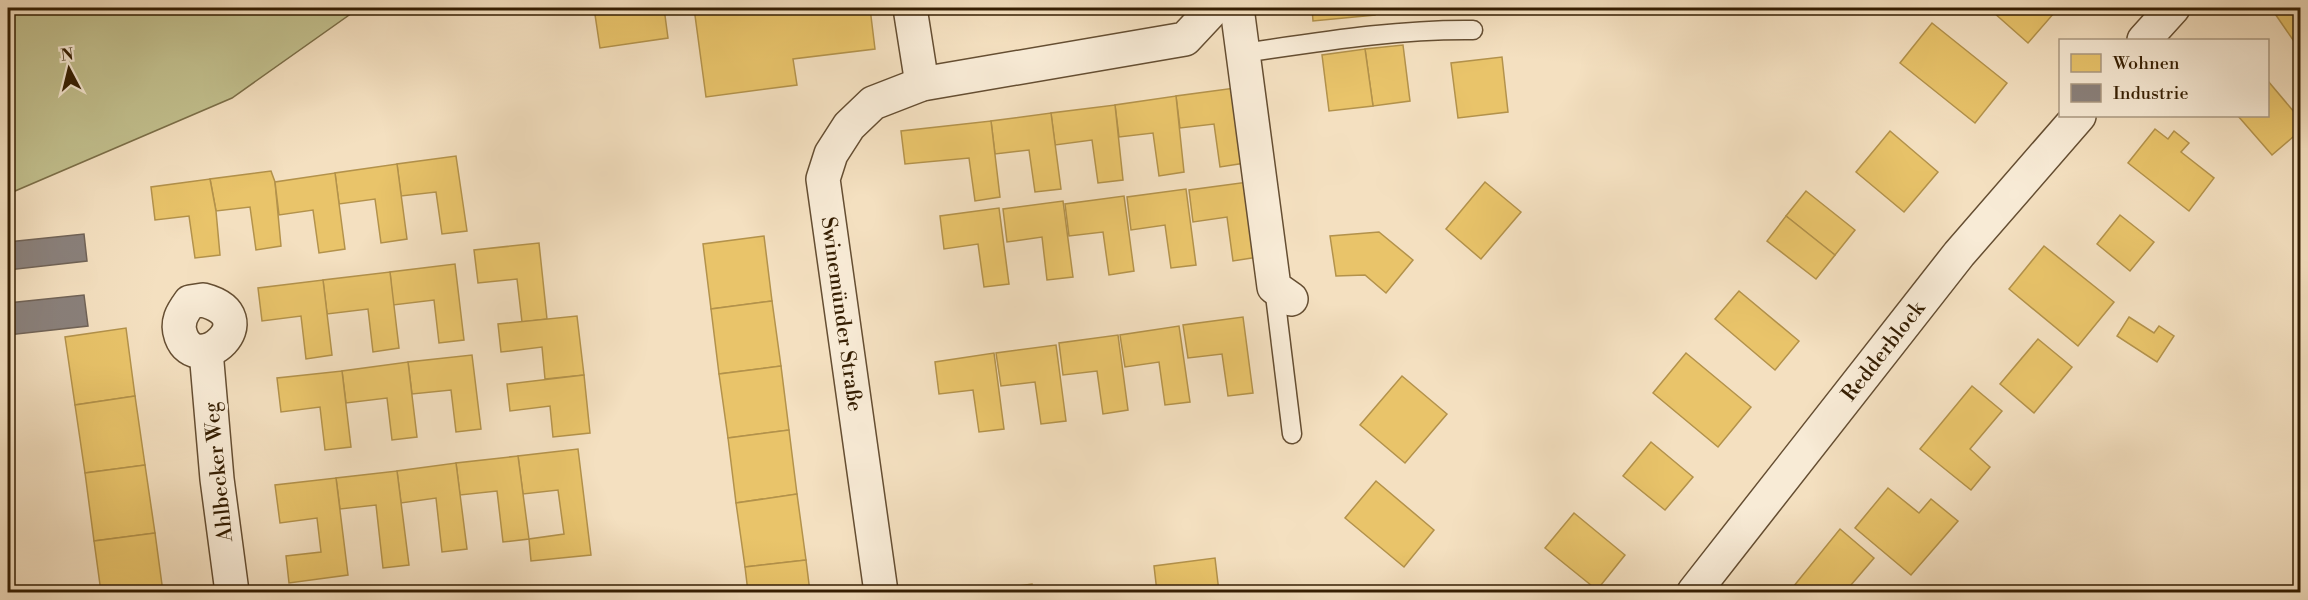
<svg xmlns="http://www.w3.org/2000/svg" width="2308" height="600" font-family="'Libre Bodoni',serif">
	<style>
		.green { fill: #c2c08e; stroke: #7c6f48; stroke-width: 1.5 }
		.homes { fill: #e9c46a; stroke: #b3924b; stroke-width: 1.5 }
		.industry { fill: #8a817c; stroke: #706357; stroke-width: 1.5 }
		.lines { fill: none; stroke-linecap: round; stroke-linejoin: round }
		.lane-casing { stroke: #654e32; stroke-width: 21 }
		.street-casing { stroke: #654e32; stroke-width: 36 }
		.lane { stroke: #f8ebd6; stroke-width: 18 }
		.street { stroke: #f8ebd6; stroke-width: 33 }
		.labels { text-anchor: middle; stroke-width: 6; stroke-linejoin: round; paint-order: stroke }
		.street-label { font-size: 21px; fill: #351e02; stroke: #f8ebd6 }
	</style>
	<rect width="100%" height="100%" fill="#f4e0c0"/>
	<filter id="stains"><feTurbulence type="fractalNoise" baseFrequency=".00333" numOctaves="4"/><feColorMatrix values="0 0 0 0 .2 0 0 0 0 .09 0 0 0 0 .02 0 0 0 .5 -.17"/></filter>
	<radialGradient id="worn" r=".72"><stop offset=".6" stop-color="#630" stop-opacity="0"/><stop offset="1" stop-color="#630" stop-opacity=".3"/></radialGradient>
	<path class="green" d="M8 8H359L232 98 8 194Z"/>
	<g class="homes">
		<path d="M594 8H664L668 38 600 48Z"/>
		<path d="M694 8H870L875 49 793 59 797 85 706 97Z"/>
		<path d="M1312 8H1375V15L1313 21Z"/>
		<path d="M1997 8H2049L2055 12 2028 43 1993 12Z"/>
		<path d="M2271 8H2300V50Z"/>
		<path d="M1932 23 2007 83 1975 123 1900 63Z"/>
		<path d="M1403 45 1410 101 1373 106 1365 49Z"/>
		<path d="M1365 49 1373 106 1329 111 1322 55Z"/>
		<path d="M1502 57 1508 112 1458 118 1451 63Z"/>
		<path d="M2268 81 2300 119V131L2272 155 2238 116H2268Z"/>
		<path d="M1235 88 1245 163 1220 167 1214 124 1180 128 1176 96Z"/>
		<path d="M1176 96 1184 172 1159 176 1153 133 1119 137 1115 105Z"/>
		<path d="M1115 105 1123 180 1098 183 1092 140 1055 145 1051 113Z"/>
		<path d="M1051 113 1061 189 1035 192 1029 150 995 154 991 121Z"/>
		<path d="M991 121 1000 197 975 201 969 158 905 164 901 131Z"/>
		<path d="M2155 129 2168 139 2174 131 2189 143 2181 152 2214 178 2189 211 2128 163Z"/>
		<path d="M1890 131 1938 172 1904 212 1856 172Z"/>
		<path d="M456 156 467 231 442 234 436 192 401 196 397 164Z"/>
		<path d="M397 164 407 239 381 243 375 199 339 204 335 173Z"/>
		<path d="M271 171 275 182 281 246 256 250 250 207 216 211 210 179Z"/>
		<path d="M335 173 345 249 319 253 313 210 279 215 275 182Z"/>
		<path d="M210 179 216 211 220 255 195 258 189 216 155 220 151 187Z"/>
		<path d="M1248 182 1258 257 1233 261 1227 217 1193 222 1189 190Z"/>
		<path d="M1485 182 1521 212 1481 259 1446 229Z"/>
		<path d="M1186 189 1196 265 1171 268 1165 225 1131 230 1127 197Z"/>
		<path d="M1806 191 1855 230 1835 255 1786 216Z"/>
		<path d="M1124 196 1134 271 1109 275 1103 232 1069 236 1065 204Z"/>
		<path d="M1063 201 1073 277 1047 280 1042 237 1007 242 1003 209Z"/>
		<path d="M999 208 1009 284 984 287 978 244 944 249 940 216Z"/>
		<path d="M2120 215 2154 242 2130 271 2097 244Z"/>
		<path d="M1786 216 1835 255 1816 279 1767 241Z"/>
		<path d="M1379 232 1413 260 1386 293 1365 275 1336 276 1330 236Z"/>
		<path d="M764 236 772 301 711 309 703 244Z"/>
		<path d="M539 243 547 319 522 322 517 279 478 283 474 250Z"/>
		<path d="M2044 246 2114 302 2078 346 2009 289Z"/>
		<path d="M455 264 464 340 439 343 434 300 393 305 390 272Z"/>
		<path d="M390 272 399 348 373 352 368 309 327 314 323 280Z"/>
		<path d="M323 280 332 355 306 359 301 316 262 321 258 288Z"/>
		<path d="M1739 291 1799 341 1775 370 1715 319Z"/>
		<path d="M772 301 781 366 719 374 711 309Z"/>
		<path d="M577 316 584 375 545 379 542 347 501 352 498 324Z"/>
		<path d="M1243 317 1253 393 1228 396 1222 354 1188 358 1183 325Z"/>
		<path d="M2129 317 2154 333 2159 326 2174 336 2157 362 2117 336Z"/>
		<path d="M1179 326 1190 402 1165 405 1159 362 1125 367 1120 335Z"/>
		<path d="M126 328 135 396 75 405 65 337Z"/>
		<path d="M1118 335 1128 410 1103 414 1097 371 1063 375 1059 343Z"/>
		<path d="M2038 339 2072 367 2034 413 2000 384Z"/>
		<path d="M1056 345 1066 421 1041 424 1035 382 1001 386 996 353Z"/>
		<path d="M994 353 1004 429 979 432 973 390 939 394 935 362Z"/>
		<path d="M1686 353 1751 407 1718 447 1653 393Z"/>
		<path d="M472 355 481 429 456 432 451 390 412 394 408 362Z"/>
		<path d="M408 362 417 437 392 440 387 398 346 403 342 371Z"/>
		<path d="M781 366 789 430 728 438 719 374Z"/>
		<path d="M342 371 351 447 325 450 320 407 281 412 277 378Z"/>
		<path d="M584 375 590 433 553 437 550 406 510 411 507 384Z"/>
		<path d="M1402 376 1447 414 1405 463 1360 425Z"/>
		<path d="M1972 386 2002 411 1970 449 1990 467 1971 490 1920 449Z"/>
		<path d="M135 396 145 465 85 473 75 405Z"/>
		<path d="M789 430 797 494 736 503 728 438Z"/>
		<path d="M1651 442 1693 477 1665 510 1623 476Z"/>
		<path d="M578 449 591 555 531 561 529 539 564 534 558 490 523 494 518 456Z"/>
		<path d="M518 456 529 539 503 542 497 491 460 495 456 463Z"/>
		<path d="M456 463 467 549 442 552 436 498 401 503 397 471Z"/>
		<path d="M145 465 155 533 94 541 85 473Z"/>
		<path d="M397 471 409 565 383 568 376 505 340 509 336 478Z"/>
		<path d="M336 478 348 575 289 583 286 556 321 552 317 518 280 523 275 485Z"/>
		<path d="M1376 481 1434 530 1404 567 1345 518Z"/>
		<path d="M1888 488 1919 513 1931 499 1958 521 1911 575 1855 528Z"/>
		<path d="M797 494 806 560 745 567 736 503Z"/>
		<path d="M1574 513 1625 555 1597 590 1545 548Z"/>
		<path d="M1840 529 1874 558 1845 592H1789Z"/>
		<path d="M155 533 163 592H101L94 541Z"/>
		<path d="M1215 558 1219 592H1157L1154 566Z"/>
		<path d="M806 560 810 592H748L745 567Z"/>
		<path d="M1032 584 1033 592H973Z"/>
	</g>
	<g class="industry">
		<path d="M84 234 87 261 8 270V242Z"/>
		<path d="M84 295 88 326 8 335V303Z"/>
	</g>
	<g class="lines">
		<g class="lane-casing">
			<g id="lane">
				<path d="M1243 53C1319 42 1396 29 1473 30"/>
				<path d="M1274 287 1292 434"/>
			</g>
		</g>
		<g class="street-casing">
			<g id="street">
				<path d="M910 8 922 84"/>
				<path d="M1237 8 1274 287 1291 299"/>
				<path d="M2144 40 2173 8"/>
				<path d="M203 300C268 317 197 380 181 336 176 322 182 313 190 302Z"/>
				<path d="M206 351 217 479 232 592"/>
				<path d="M881 592 823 179 831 154 849 126 873 103 922 84 1185 39 1214 8"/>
				<path d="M1694 592 1959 254 2079 116"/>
			</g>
		</g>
		<use href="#lane" class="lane"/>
		<use href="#street" class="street"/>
	</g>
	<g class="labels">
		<g class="street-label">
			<text transform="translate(842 314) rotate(82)" y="7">Swinemünder Straße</text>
			<text transform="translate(1883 351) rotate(-52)" y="7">Redderblock</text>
			<text transform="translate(218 472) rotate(-96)" y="7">Ahlbecker Weg</text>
		</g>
	</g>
	<rect width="2308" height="600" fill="none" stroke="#f4e0c0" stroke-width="30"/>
	<rect x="9" y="9" width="2290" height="582" fill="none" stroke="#351e02" stroke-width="3"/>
	<rect x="15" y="15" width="2278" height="570" fill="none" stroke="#351e02" stroke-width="1.5"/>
	<rect x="2059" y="39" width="210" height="78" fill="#f8ebd6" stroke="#aa9981" stroke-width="1.5"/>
	<rect x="2071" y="54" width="30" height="18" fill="#e9c46a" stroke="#aa9981" stroke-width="1.5"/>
	<text x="2113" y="69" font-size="18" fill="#351e02">Wohnen</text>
	<rect x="2071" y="84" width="30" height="18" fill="#8a817c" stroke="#aa9981" stroke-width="1.5"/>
	<text x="2113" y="99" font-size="18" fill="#351e02">Industrie</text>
	<g transform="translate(69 69) rotate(353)" stroke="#f8ebd6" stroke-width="4.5" paint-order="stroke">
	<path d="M0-4.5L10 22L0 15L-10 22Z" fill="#351e02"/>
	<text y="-9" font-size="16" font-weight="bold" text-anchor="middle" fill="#351e02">N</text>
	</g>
	<rect width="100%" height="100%" filter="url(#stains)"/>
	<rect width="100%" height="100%" fill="url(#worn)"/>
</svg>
